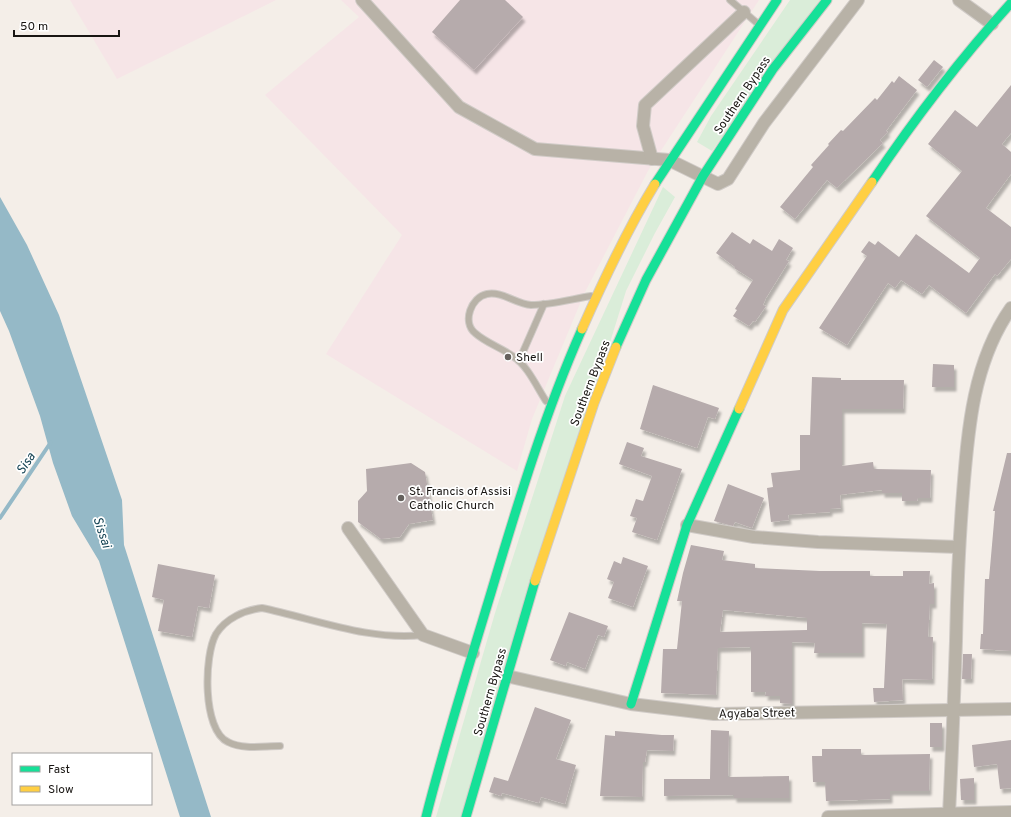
<svg xmlns="http://www.w3.org/2000/svg" width="1011" height="817" font-family="Overpass,sans-serif">
	<style>
		.industrial { fill: #f6e5e7 }
		.green { fill: #daedd9 }
		.water { fill: #95b9c7 }
		.lines { fill: none; stroke-linecap: round; stroke-linejoin: round }
		.stream { stroke: #95b9c7; stroke-width: 4 }
		.building { fill: #b6abac; fill-rule: evenodd; filter: url(#shadow) }
		.lane-casing { stroke: #d0cbc7; stroke-width: 8 }
		.street-casing { stroke: #d0cbc7; stroke-width: 14 }
		.fast-casing { stroke: #d0cbc7; stroke-width: 11 }
		.slow-casing { stroke: #d0cbc7; stroke-width: 11 }
		.lane { stroke: #b8b2a7; stroke-width: 6 }
		.street { stroke: #b8b2a7; stroke-width: 12 }
		.fast { stroke: #16e098; stroke-width: 9 }
		.slow { stroke: #ffcf43; stroke-width: 9 }
		.poi-dot { fill: #65615d; stroke: #fff; stroke-width: 1.5 }
		.labels { text-anchor: middle; stroke-width: 3.5; stroke-linejoin: round; paint-order: stroke }
		.street-label { font-size: 12px; fill: #181512; stroke: #fff }
		.poi-label { font-size: 12px; fill: #181512; stroke: #fff; text-anchor: start }
		.water-label { font-size: 13px; font-style: italic; fill: #134253; stroke: #fff }
	</style>
	<defs>
		<filter id="shadow"><feDropShadow dx="2.5" dy="4.5" stdDeviation="1" flood-color="#0004"/></filter>
	</defs>
	<rect width="100%" height="100%" fill="#f4eee8"/>
	<g class="industrial">
		<path d="M70 0H276L117 79Z"/>
		<path d="M341 0H759L649 169 584 294 532 419 517 471 326 354 402 235 265 95 359 17Z"/>
	</g>
	<g class="green">
		<path d="M790 0H820L712 151 697 142 711 116Z"/>
		<path d="M663 187 675 197 655 233 626 291 462 817H436L495 613 565 396Z"/>
	</g>
	<path class="water" d="M0 197 27 245 59 315 122 500 124 545 211 817H180L99 561 72 516 53 463 40 416 9 331 0 311Z"/>
	<g class="lines">
		<path class="stream" d="M0 518 51 442"/>
	</g>
	<g class="building">
		<path d="M460 0H505L523 17 474 70 432 32Z"/>
		<path d="M934 60 943 67 927 87 918 80Z"/>
		<path d="M899 76 917 90 886 131 888 132 880 140 883 143 837 188 827 180 795 219 780 207 813 167 811 165 829 145 828 144 841 130 843 131 875 98 877 100 892 81 894 83Z"/>
		<path d="M1011 85V133L1002 144 1011 152V174L986 208 1011 227V259L997 276 995 274 966 313 929 285 922 294 901 280 895 288 888 283 847 345 819 328 867 256 861 252 869 241 875 245 878 241 899 257 916 234 969 273 980 258 926 216 962 171 928 144 955 110 977 127Z"/>
		<path d="M732 232 750 244 753 239 772 251 779 239 793 248 786 260 789 261 766 298 763 305 766 306 755 322 753 321 749 326 733 316 737 310 735 309 753 280 734 268 735 267 716 253Z"/>
		<path d="M933 364 954 365V387H932Z"/>
		<path d="M812 377 841 378V380H904L903 409H842V466L873 462 874 469 931 470 930 498H918L917 501H902V493H882V490L847 494 840 495 841 508 830 509V512L788 515 789 520 771 522 767 488 773 487 771 473 800 470V435H810Z"/>
		<path d="M653 385 719 408 715 419 708 417 697 448 640 429Z"/>
		<path d="M627 442 644 448 641 456 682 469 657 540 632 532 637 518 630 516 636 499 643 501 652 476 619 464Z"/>
		<path d="M1007 453H1011V651L980 649 981 634H983L985 579H989L995 511H993Z"/>
		<path d="M411 463 425 472 433 520 409 524 400 537 381 539 358 522V501L367 491 366 469Z"/>
		<path d="M728 484 764 498 752 528 735 522 733 526 714 521Z"/>
		<path d="M691 545 724 551 722 560 755 564V568L820 571H870V576H903V571H930L929 584 934 583V604H930L928 637H933L932 680 902 679 903 700 874 702 873 688H884L887 624 862 623V653H814L815 643 792 642V704L780 703V696H765L766 692H751V647L718 648 716 695 661 693 663 649H677L682 601H677L683 573ZM723 610 807 618V630L720 632Z"/>
		<path d="M623 557 648 566 633 607 608 598 614 582 607 579 614 561 621 564Z"/>
		<path d="M158 564 215 575 209 608 198 606 192 637 158 631 164 600 152 597Z"/>
		<path d="M569 612 608 626 604 637 598 635 585 669 567 662 566 666 550 660Z"/>
		<path d="M963 654H972L971 679H962Z"/>
		<path d="M535 707 571 720 556 759 576 765 565 804 541 797 539 803 502 793 501 796 489 792 494 777 508 781Z"/>
		<rect x="930" y="723" width="12" height="24"/>
		<path d="M711 730 729 731 728 777 789 776V798H734V795L664 796V779H710Z"/>
		<path d="M615 731 662 735H674L673 751 647 750 645 762H643L642 797 600 796 605 735 615 736Z"/>
		<path d="M1011 740V788L1000 789 997 764 974 767 972 745Z"/>
		<path d="M822 749H861V755L930 754 929 791H890V799L826 801 825 782H813L812 756H822Z"/>
		<path d="M974 778V800H961L960 779Z"/>
	</g>
	<g class="lines">
		<g class="lane-casing">
			<g id="lane">
				<path d="M730 0 757 23"/>
				<path d="M519 361 544 304"/>
				<path d="M546 401C538 389 527 365 514 357 502 348 486 343 475 333 462 322 471 297 487 294 502 291 516 304 531 305 551 305 572 299 591 296"/>
				<path d="M280 746C263 746 244 750 228 742 202 730 204 655 216 634 226 618 245 610 262 608 315 619 369 641 423 635"/>
			</g>
		</g>
		<g class="street-casing">
			<g id="street">
				<path d="M362 0 459 107 535 149 669 160 718 184 728 179 764 123 858 0"/>
				<path d="M959 0 992 24"/>
				<path d="M652 159 643 126 645 105 744 12"/>
				<path d="M687 525 754 537 818 542 958 547"/>
				<path d="M348 528 423 635 473 653"/>
				<path d="M507 676 631 704 714 714 1011 709"/>
				<path d="M949 814C952 756 954 699 956 641 957 592 959 542 963 493 968 429 973 362 1011 308"/>
				<path d="M828 817 1011 812"/>
			</g>
		</g>
		<g class="fast-casing">
			<g id="fast">
				<path d="M872 182C913 121 962 57 1011 3"/>
				<path d="M655 184 777 0"/>
				<path d="M616 347 646 280 703 176 773 69 827 0"/>
				<path d="M631 704 687 525 739 409"/>
				<path d="M426 817C445 742 468 669 490 596 517 506 544 415 582 329"/>
				<path d="M466 817 535 581"/>
			</g>
		</g>
		<g class="slow-casing">
			<g id="slow">
				<path d="M582 329C604 279 627 230 655 184"/>
				<path d="M739 409 783 310 872 182"/>
				<path d="M535 581 594 403 616 347"/>
			</g>
		</g>
		<use href="#lane" class="lane"/>
		<use href="#street" class="street"/>
		<use href="#fast" class="fast"/>
		<use href="#slow" class="slow"/>
	</g>
	<g class="poi-dot">
		<circle cx="508" cy="357" r="4"/>
		<circle cx="401" cy="498" r="4"/>
	</g>
	<g class="labels">
		<g class="street-label">
			<text transform="translate(742 95) rotate(-56)" y="4">Southern Bypass</text>
			<text transform="translate(590 383) rotate(-69)" y="4">Southern Bypass</text>
			<text transform="translate(490 692) rotate(-74)" y="4">Southern Bypass</text>
			<text transform="translate(757 713) rotate(-1)" y="4">Agyaba Street</text>
		</g>
		<g class="poi-label">
			<text x="516" y="361">Shell</text>
			<text x="409" y="495">St. Francis of Assisi<tspan x="409" dy="14">Catholic Church</tspan></text>
		</g>
		<g class="water-label">
			<text transform="translate(25 463) rotate(-56)" y="5">Sisa</text>
			<text transform="translate(103 532) rotate(72)" y="5">Sissai</text>
		</g>
	</g>
	<rect x="12" y="753" width="140" height="52" fill="#ffffff" stroke="#a3a1a0"/>
	<rect x="20" y="766" width="20" height="6" fill="#16e098" stroke="#a3a1a0"/>
	<text x="48" y="773" font-size="12" fill="#181512">Fast</text>
	<rect x="20" y="786" width="20" height="6" fill="#ffcf43" stroke="#a3a1a0"/>
	<text x="48" y="793" font-size="12" fill="#181512">Slow</text>
	<path d="M14 30v6h105v-6" fill="none" stroke="#181512" stroke-width="2"/>
	<text x="20" y="30" font-size="12" fill="#181512" stroke="#ffffff" stroke-width="3" paint-order="stroke">50 m</text>
</svg>
